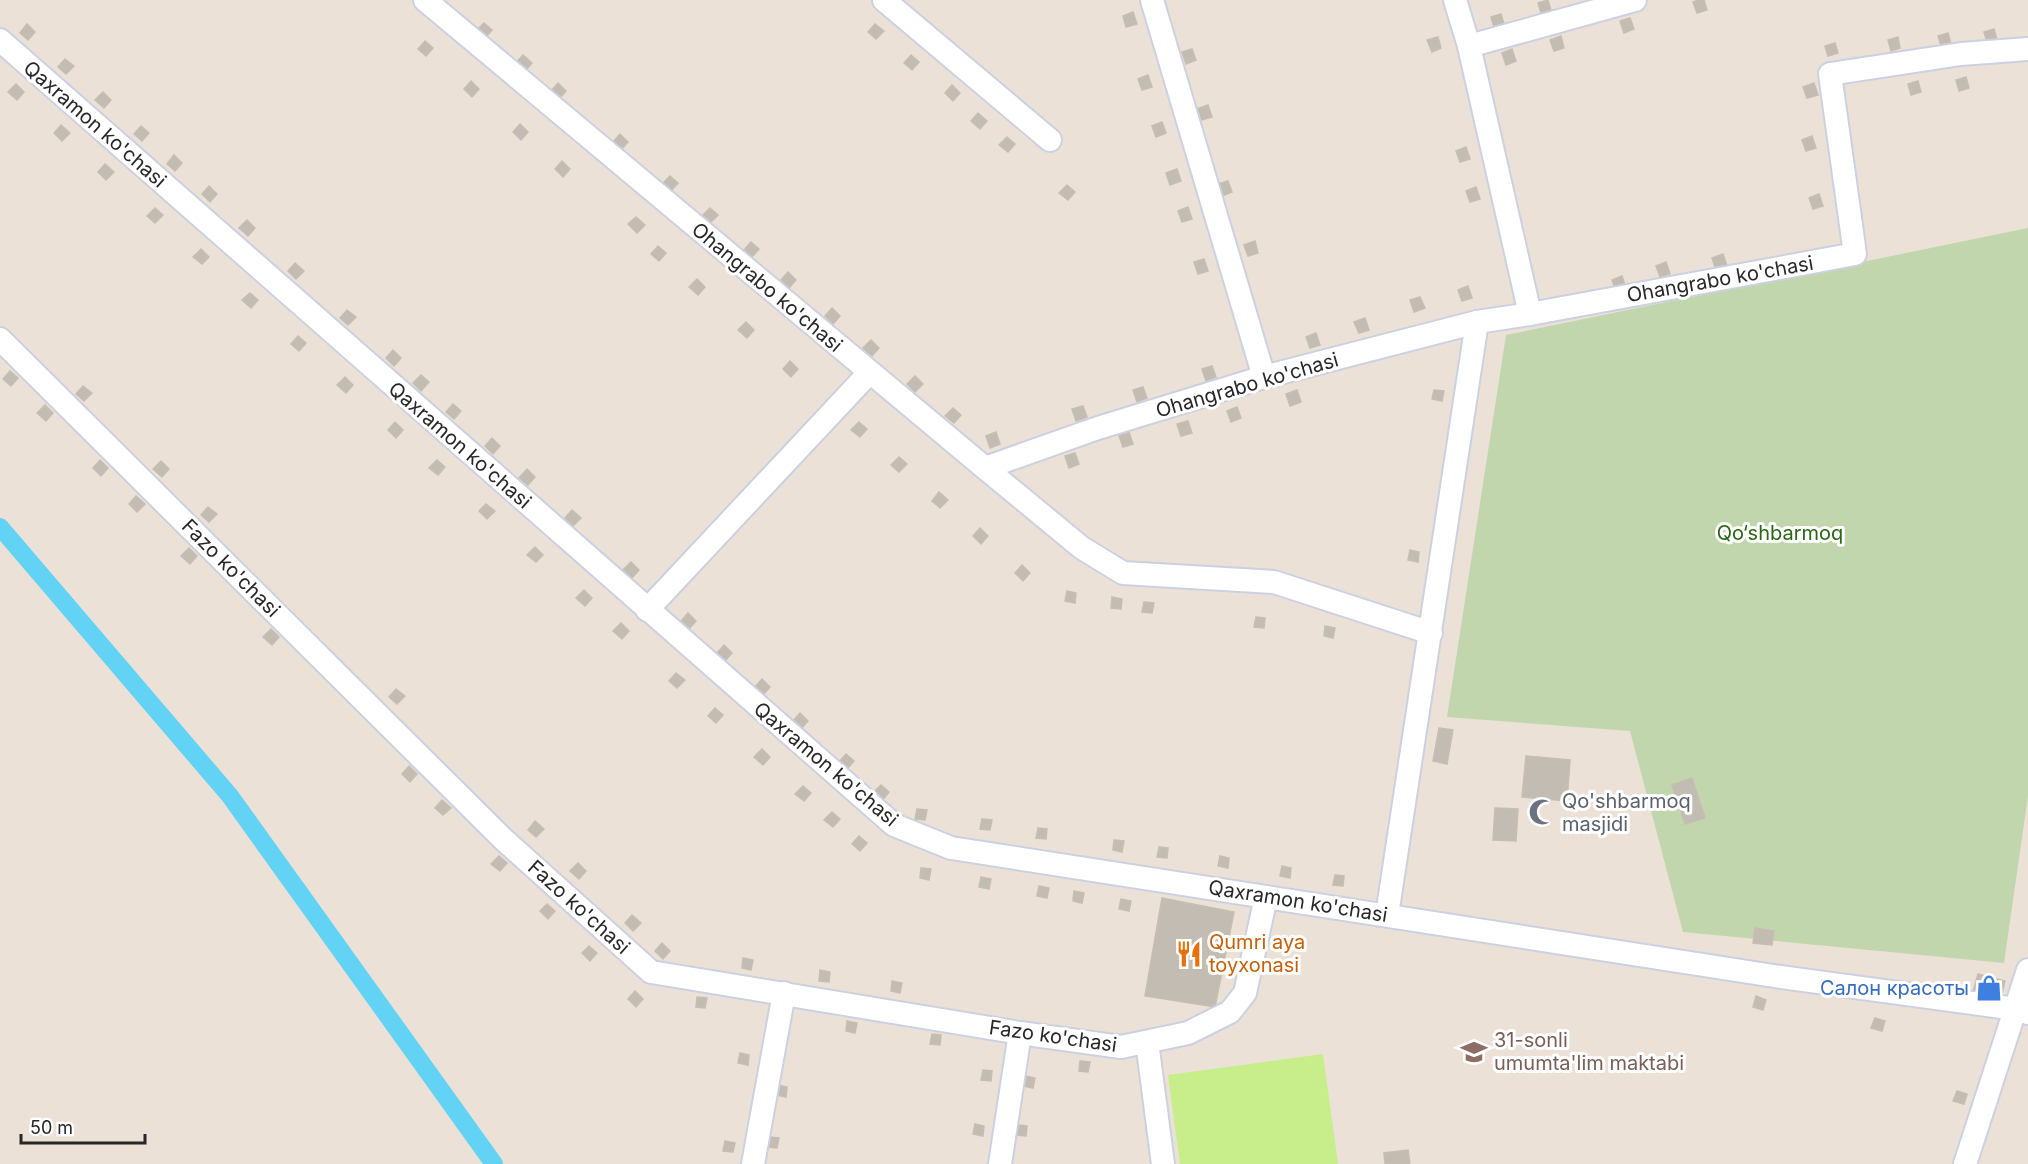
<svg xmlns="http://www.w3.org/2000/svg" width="2028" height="1164" font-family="Inter,sans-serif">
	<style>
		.cemetery { fill: #c2d6ad }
		.pitch { fill: #c7ee8a }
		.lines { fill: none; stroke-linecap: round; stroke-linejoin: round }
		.canal { stroke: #62d3f4; stroke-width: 18 }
		.building { fill: #c2bcb3; stroke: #c6beb1; stroke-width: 1.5 }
		.minor-casing { stroke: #ccd1e1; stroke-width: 26 }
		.minor { stroke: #fff; stroke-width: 22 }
		.labels { text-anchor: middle; stroke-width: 6; stroke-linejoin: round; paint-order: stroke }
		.street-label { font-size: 20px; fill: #272727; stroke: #fff }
		.park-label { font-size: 20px; fill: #296615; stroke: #fff }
		.worship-label { font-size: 20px; fill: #5b616d; stroke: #fff; text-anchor: start }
		.food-label { font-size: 20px; fill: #c56008; stroke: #fff; text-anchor: start }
		.shop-label { font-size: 20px; fill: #366cbe; stroke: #fff; text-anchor: end }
		.education-label { font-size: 20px; fill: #785e54; stroke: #fff; text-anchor: start }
	</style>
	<rect width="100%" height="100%" fill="#ebe1d7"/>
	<path class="cemetery" d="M2028 228V796L2004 963 1683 932 1630 731 1447 717 1506 335Z"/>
	<path class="pitch" d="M1323 1054 1338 1164H1180L1168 1075Z"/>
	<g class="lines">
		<path class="canal" d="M0 527 230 796 494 1164"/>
	</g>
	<g class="building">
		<path d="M1548 0 1551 11 1541 13 1538 3Z"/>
		<path d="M1698 0H1704L1707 10 1697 13 1693 2Z"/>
		<path d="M1133 12 1137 24 1126 27 1123 16Z"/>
		<path d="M1501 14 1504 24 1494 27 1491 17Z"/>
		<path d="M1630 18 1634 29 1624 33 1620 21Z"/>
		<path d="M484 23 492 30 485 38 476 31Z"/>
		<path d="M27 24 35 32 28 40 20 33Z"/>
		<path d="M875 24 884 31 876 39 868 32Z"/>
		<path d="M1994 29 1997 40 1987 42 1984 32Z"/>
		<path d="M1948 33 1951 44 1941 46 1938 36Z"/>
		<path d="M1561 36 1564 48 1554 51 1550 40Z"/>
		<path d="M1438 37 1441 48 1432 52 1427 40Z"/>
		<path d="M1898 37 1900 48 1891 51 1888 40Z"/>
		<path d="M425 41 433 48 426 56 418 49Z"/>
		<path d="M1835 43 1838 53 1828 56 1825 46Z"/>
		<path d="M1192 49 1196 60 1186 64 1182 52Z"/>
		<path d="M1512 49 1516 61 1506 65 1502 53Z"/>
		<path d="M523 55 532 63 525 71 516 63Z"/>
		<path d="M911 55 919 62 912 70 904 63Z"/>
		<path d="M65 59 74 66 66 74 58 67Z"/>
		<path d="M1148 75 1152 87 1142 90 1138 79Z"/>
		<path d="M1966 77 1969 88 1959 91 1956 80Z"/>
		<path d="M471 81 479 89 472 97 464 89Z"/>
		<path d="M1918 81 1921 92 1911 95 1908 84Z"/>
		<path d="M558 83 566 91 559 99 551 91Z"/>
		<path d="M1814 83 1818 95 1807 98 1803 87Z"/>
		<path d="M16 84 24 92 17 100 8 92Z"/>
		<path d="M952 85 960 93 953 101 945 93Z"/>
		<path d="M103 92 111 100 104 108 95 100Z"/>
		<path d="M1208 105 1212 117 1201 120 1197 109Z"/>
		<path d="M978 113 987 121 980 129 971 121Z"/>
		<path d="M1162 122 1166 133 1156 137 1152 126Z"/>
		<path d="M520 124 528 132 521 140 513 132Z"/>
		<path d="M61 125 70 133 62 141 54 133Z"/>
		<path d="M141 126 149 133 142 141 134 134Z"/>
		<path d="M620 134 628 142 621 150 613 142Z"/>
		<path d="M1812 136 1816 148 1806 151 1802 140Z"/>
		<path d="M1007 137 1015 144 1008 152 999 145Z"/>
		<path d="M1466 147 1470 159 1460 162 1456 151Z"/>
		<path d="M174 155 182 163 175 171 167 164Z"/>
		<path d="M562 161 570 169 563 177 555 169Z"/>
		<path d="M105 164 114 172 106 180 98 172Z"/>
		<path d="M1177 169 1181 181 1170 185 1166 173Z"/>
		<path d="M670 176 678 183 671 191 663 183Z"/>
		<path d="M1228 181 1232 192 1222 196 1218 184Z"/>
		<path d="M1067 185 1075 192 1068 200 1059 193Z"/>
		<path d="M209 186 217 194 210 202 202 194Z"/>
		<path d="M1476 187 1480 199 1470 202 1466 191Z"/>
		<path d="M1819 194 1823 206 1813 209 1809 198Z"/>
		<path d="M1188 207 1192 219 1182 222 1178 211Z"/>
		<path d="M155 208 163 215 155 223 147 216Z"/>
		<path d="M710 208 718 215 710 223 702 216Z"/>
		<path d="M636 217 645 225 637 233 628 224Z"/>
		<path d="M247 220 255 228 248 236 239 228Z"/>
		<path d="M1255 241 1258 253 1248 256 1244 245Z"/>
		<path d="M751 242 759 249 752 257 744 250Z"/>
		<path d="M658 246 666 253 659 261 651 254Z"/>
		<path d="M201 249 209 257 202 264 193 257Z"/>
		<path d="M1723 254 1727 266 1716 270 1712 258Z"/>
		<path d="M1204 259 1208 271 1198 274 1194 262Z"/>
		<path d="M1666 262 1670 274 1660 277 1656 266Z"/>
		<path d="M295 263 304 271 296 279 288 271Z"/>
		<path d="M788 272 796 280 789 288 781 280Z"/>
		<path d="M1622 276 1626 288 1616 291 1612 280Z"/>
		<path d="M697 279 705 287 698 295 689 287Z"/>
		<path d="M1468 286 1472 298 1462 301 1458 290Z"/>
		<path d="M250 293 258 300 251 308 242 300Z"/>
		<path d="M1420 297 1425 308 1414 312 1410 300Z"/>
		<path d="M832 308 840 316 833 324 825 316Z"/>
		<path d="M347 310 356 317 348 325 340 318Z"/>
		<path d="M1365 318 1369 330 1359 333 1354 322Z"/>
		<path d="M746 322 754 330 747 338 738 330Z"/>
		<path d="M1316 333 1320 345 1310 348 1306 337Z"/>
		<path d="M298 336 306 343 299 351 291 344Z"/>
		<path d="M871 340 879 348 872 356 863 348Z"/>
		<path d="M393 350 401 358 394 366 386 358Z"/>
		<path d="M790 361 798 369 791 377 783 369Z"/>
		<path d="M1212 366 1216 377 1206 381 1202 369Z"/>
		<path d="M10 371 18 378 11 386 3 379Z"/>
		<path d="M421 375 429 382 421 391 413 383Z"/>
		<path d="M915 376 923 384 915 392 907 384Z"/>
		<path d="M345 377 353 385 346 393 337 385Z"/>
		<path d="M83 386 92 393 84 401 76 394Z"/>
		<path d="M1143 387 1147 398 1137 402 1133 390Z"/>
		<path d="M1297 390 1301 402 1290 406 1286 394Z"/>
		<path d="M1434 390 1444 391 1442 401 1432 399Z"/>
		<path d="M453 404 461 411 454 419 446 412Z"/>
		<path d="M45 405 53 413 46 421 37 413Z"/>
		<path d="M1083 406 1087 417 1076 421 1072 409Z"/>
		<path d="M1237 407 1241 418 1231 422 1227 411Z"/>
		<path d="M953 408 961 415 954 423 945 416Z"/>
		<path d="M1188 421 1192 433 1181 436 1177 424Z"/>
		<path d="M395 422 403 430 396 438 388 430Z"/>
		<path d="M859 422 867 429 860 437 851 430Z"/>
		<path d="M996 432 1000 444 990 448 986 436Z"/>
		<path d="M1129 432 1133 444 1123 447 1119 436Z"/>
		<path d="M492 438 500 446 493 454 485 446Z"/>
		<path d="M1075 453 1079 464 1069 468 1065 456Z"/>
		<path d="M899 457 907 464 899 472 891 465Z"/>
		<path d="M100 460 108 468 101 476 93 468Z"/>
		<path d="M437 460 445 467 438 475 429 468Z"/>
		<path d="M161 461 169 469 162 477 153 469Z"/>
		<path d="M527 469 535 477 528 485 519 478Z"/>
		<path d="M939 492 948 500 940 508 932 501Z"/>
		<path d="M136 496 145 504 137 512 129 504Z"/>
		<path d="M486 504 495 511 487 519 479 511Z"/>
		<path d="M208 507 217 514 209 522 201 515Z"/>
		<path d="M572 510 581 518 573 526 565 518Z"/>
		<path d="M980 528 988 536 981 544 973 536Z"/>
		<path d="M535 547 543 555 536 562 527 555Z"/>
		<path d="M189 548 197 556 190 564 181 556Z"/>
		<path d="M1410 550 1419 552 1418 562 1408 560Z"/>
		<path d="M631 562 639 570 632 578 623 570Z"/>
		<path d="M1022 565 1030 573 1023 581 1015 573Z"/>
		<path d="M584 590 592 598 585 606 576 598Z"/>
		<path d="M1067 591 1076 593 1075 603 1065 601Z"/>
		<path d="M1112 597 1122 599 1121 609 1111 608Z"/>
		<path d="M1144 602 1154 603 1152 613 1142 612Z"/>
		<path d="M688 613 696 621 689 629 681 621Z"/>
		<path d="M1256 617 1265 618 1264 628 1254 627Z"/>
		<path d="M621 623 629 631 622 639 613 631Z"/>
		<path d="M1325 626 1335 628 1333 638 1324 636Z"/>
		<path d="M271 629 279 637 272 645 263 637Z"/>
		<path d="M724 645 732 653 725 661 717 653Z"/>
		<path d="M676 673 685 680 677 688 669 681Z"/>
		<path d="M762 679 770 687 763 695 755 687Z"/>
		<path d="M396 689 405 696 397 704 389 697Z"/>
		<path d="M715 708 723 715 716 723 708 716Z"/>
		<path d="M800 713 808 721 801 729 793 721Z"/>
		<path d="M1439 728 1453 730 1447 764 1433 761Z"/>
		<path d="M762 749 770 757 763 765 754 757Z"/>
		<path d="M846 754 854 761 847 769 839 762Z"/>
		<path d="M1526 756 1570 760 1567 801 1522 797Z"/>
		<path d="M409 766 417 774 410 782 402 774Z"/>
		<path d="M1692 778 1705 818 1685 824 1672 785Z"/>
		<path d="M881 785 889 792 882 801 873 793Z"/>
		<path d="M803 786 811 793 804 801 795 794Z"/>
		<path d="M442 800 451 808 443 815 435 808Z"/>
		<path d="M1495 808 1518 809 1516 841 1493 840Z"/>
		<path d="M917 809 927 810 925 820 915 819Z"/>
		<path d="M832 812 840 819 833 827 824 820Z"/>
		<path d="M982 819 992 820 990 830 980 829Z"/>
		<path d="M535 821 544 829 536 837 528 830Z"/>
		<path d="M1038 828 1047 829 1046 839 1036 838Z"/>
		<path d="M859 836 867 843 860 851 852 844Z"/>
		<path d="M1114 840 1124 841 1122 852 1113 850Z"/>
		<path d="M1159 847 1168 848 1167 858 1157 857Z"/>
		<path d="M499 856 507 863 500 871 491 864Z"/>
		<path d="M1220 856 1229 858 1228 868 1218 866Z"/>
		<path d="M578 863 586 871 579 879 570 871Z"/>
		<path d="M1282 866 1291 868 1290 878 1280 876Z"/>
		<path d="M921 868 931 869 929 880 920 878Z"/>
		<path d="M1335 875 1344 876 1343 886 1333 885Z"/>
		<path d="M981 877 991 879 989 889 979 887Z"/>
		<path d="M1039 886 1049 888 1047 898 1037 896Z"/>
		<path d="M1074 891 1084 893 1082 903 1073 901Z"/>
		<path d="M1162 898 1234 912 1215 1007 1145 996Z"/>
		<path d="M1121 899 1131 901 1129 911 1119 909Z"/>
		<path d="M547 904 555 911 548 919 540 911Z"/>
		<path d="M632 915 641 923 633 931 625 923Z"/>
		<path d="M1755 928 1774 931 1772 945 1753 943Z"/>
		<path d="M662 943 670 951 663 959 655 951Z"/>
		<path d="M589 946 597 953 590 961 582 953Z"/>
		<path d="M743 958 753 960 751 970 742 968Z"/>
		<path d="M820 970 830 972 829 982 819 981Z"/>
		<path d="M1978 974 2005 981 2000 1002 1972 996Z"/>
		<path d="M892 981 902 983 900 993 891 991Z"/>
		<path d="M635 991 643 999 636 1007 628 999Z"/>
		<path d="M1756 996 1766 1000 1763 1010 1753 1007Z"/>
		<path d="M697 997 707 998 705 1008 696 1007Z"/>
		<path d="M1875 1018 1885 1021 1882 1031 1871 1028Z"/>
		<path d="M847 1021 857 1023 855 1033 846 1031Z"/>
		<path d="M932 1034 941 1035 940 1045 930 1044Z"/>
		<path d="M740 1053 749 1055 748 1065 738 1063Z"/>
		<path d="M1080 1061 1090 1062 1088 1072 1079 1071Z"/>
		<path d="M983 1070 992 1071 991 1081 981 1080Z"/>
		<path d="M1025 1076 1035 1078 1033 1088 1023 1086Z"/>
		<path d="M778 1085 787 1087 786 1097 776 1095Z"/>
		<path d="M1957 1091 1967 1094 1964 1104 1953 1101Z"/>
		<path d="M975 1124 984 1126 983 1136 973 1134Z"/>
		<path d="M1018 1125 1027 1126 1026 1136 1016 1135Z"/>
		<path d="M769 1137 779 1138 777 1148 768 1147Z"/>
		<path d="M725 1141 735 1143 733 1152 723 1151Z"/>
		<path d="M1408 1150 1410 1164H1385L1384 1153Z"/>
	</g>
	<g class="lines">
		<g class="minor-casing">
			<g id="minor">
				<path d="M425 0 985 468 1098 428 1264 377 1477 322 1530 314 1855 254 1830 74 1961 54 2028 49"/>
				<path d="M884 0 1050 140"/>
				<path d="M1152 0 1264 377"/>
				<path d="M1455 0 1469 46 1530 314"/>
				<path d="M0 40 894 825 951 848 1774 976 2016 1009 2028 1013"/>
				<path d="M1469 46 1635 0"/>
				<path d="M0 339 502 838 651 972 1020 1033 1121 1047 1188 1033 1230 1012 1245 993 1266 897"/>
				<path d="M985 468 1082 548 1123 573 1274 582 1431 633"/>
				<path d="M647 610 869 373"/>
				<path d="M1387 915 1477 322"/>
				<path d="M1147 1042 1163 1164"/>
				<path d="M753 1164 784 993"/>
				<path d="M1000 1164 1020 1033"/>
				<path d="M1965 1164 2028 970"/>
			</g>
		</g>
		<use href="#minor" class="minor"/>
	</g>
	<defs>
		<g id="mosque-bare" transform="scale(2.07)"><path d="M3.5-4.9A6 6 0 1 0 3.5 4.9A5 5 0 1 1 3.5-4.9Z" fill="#6b7280" stroke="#fff" stroke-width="2.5" paint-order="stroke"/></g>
		<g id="restaurant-bare" transform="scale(2.07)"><path d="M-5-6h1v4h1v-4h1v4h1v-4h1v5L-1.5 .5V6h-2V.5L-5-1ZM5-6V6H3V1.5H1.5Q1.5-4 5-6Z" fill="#e8710a" stroke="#fff" stroke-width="2.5" paint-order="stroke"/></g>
		<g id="shop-bare" transform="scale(2.07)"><path d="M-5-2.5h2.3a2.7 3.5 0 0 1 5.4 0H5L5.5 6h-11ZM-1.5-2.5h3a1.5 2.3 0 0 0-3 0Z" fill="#3f7fe0" stroke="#fff" stroke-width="2.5" paint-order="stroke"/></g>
		<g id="school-bare" transform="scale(2.07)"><path d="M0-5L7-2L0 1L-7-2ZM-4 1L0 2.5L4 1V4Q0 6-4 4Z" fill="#8d6e63" stroke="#fff" stroke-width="2.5" paint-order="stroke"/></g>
	</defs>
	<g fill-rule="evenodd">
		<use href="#mosque-bare" x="1542" y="812"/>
		<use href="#restaurant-bare" x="1189" y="954"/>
		<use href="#shop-bare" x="1989" y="988"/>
		<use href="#school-bare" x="1474" y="1052"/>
	</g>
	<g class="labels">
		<g class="street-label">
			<text transform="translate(95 124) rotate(41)" y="7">Qaxramon ko'chasi</text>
			<text transform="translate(1720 279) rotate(-10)" y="7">Ohangrabo ko'chasi</text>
			<text transform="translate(767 287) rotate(40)" y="7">Ohangrabo ko'chasi</text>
			<text transform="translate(1247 385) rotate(-16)" y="7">Ohangrabo ko'chasi</text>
			<text transform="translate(460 445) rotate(41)" y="7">Qaxramon ko'chasi</text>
			<text transform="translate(231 568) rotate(45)" y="7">Fazo ko'chasi</text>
			<text transform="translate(826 764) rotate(40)" y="7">Qaxramon ko'chasi</text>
			<text transform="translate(1298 901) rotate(9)" y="7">Qaxramon ko'chasi</text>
			<text transform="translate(579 907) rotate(42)" y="7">Fazo ko'chasi</text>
			<text transform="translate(1053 1036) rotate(8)" y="7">Fazo ko'chasi</text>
		</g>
		<g class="park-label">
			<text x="1780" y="540">Qo‘shbarmoq</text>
		</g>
		<g class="worship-label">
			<text x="1562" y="808">Qo'shbarmoq<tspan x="1562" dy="23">masjidi</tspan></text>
		</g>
		<g class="food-label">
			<text x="1209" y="949">Qumri aya<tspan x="1209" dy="23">toyxonasi</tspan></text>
		</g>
		<g class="shop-label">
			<text x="1969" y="995">Салон красоты</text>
		</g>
		<g class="education-label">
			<text x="1494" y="1047">31-sonli<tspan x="1494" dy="23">umumta'lim maktabi</tspan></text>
		</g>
	</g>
	<path d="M21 1134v9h124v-9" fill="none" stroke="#272727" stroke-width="3"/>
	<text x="30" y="1134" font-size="18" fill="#272727" stroke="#ffffff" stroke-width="4.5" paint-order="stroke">50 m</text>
</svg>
